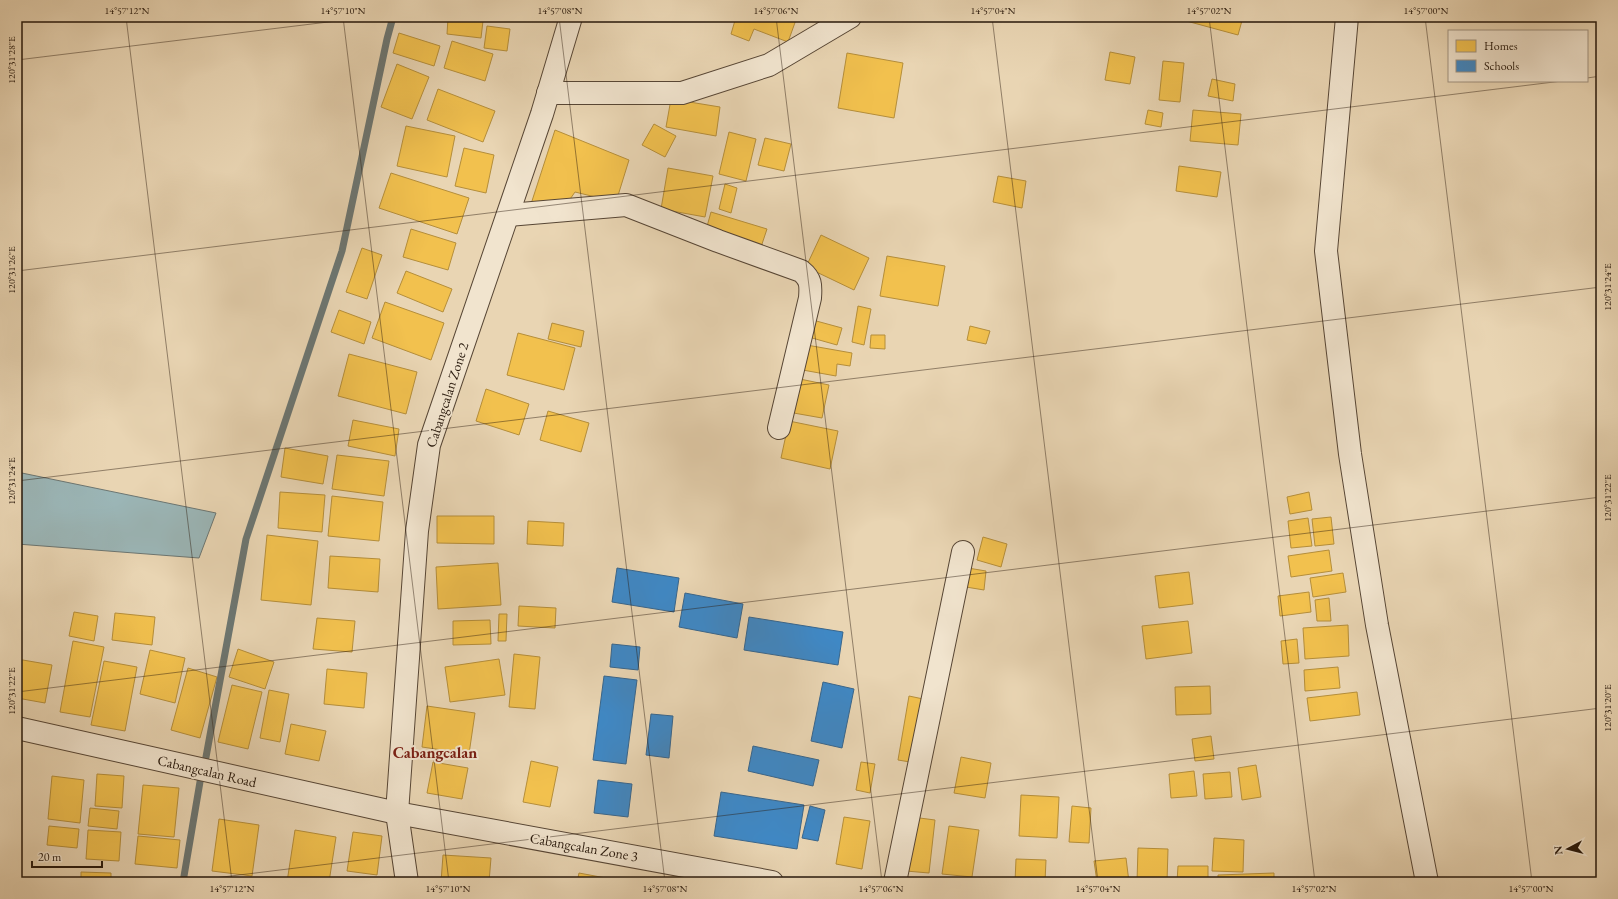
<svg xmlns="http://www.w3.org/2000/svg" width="1618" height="899" font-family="'EB Garamond',serif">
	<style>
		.water { fill: #9bb6b7; stroke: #6c7672 }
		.homes { fill: #f2c14e; stroke: #b58e3a }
		.schools { fill: #3f88c5; stroke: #38668d }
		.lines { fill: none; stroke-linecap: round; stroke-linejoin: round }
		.stream { stroke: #6c7672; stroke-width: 7 }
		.minor-casing { stroke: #574635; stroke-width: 24 }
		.minor { stroke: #f1e4ce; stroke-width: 22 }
		.ticks { fill: none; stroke: #26170b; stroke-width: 1; stroke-opacity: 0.45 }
		.labels { text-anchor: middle; stroke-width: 4; stroke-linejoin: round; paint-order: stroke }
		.street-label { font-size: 14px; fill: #26170b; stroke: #f1e4ce }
		.quarter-label { font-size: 16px; font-weight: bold; fill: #7a1f14; stroke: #f1e4ce }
		.neatline { fill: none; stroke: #26170b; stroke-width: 1.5 }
		.ticks-label { font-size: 10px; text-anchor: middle; fill: #26170b }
	</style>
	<rect width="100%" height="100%" fill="#e9d5b3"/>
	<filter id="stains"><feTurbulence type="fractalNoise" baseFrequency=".005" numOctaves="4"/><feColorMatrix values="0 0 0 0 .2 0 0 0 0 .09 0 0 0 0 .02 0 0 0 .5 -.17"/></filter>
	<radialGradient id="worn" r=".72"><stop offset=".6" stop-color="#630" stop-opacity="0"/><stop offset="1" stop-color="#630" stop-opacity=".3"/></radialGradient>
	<path class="water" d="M17 472 216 513 199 558 17 544Z"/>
	<g class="homes">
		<path d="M736 17H797L788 42 754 29 749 41 731 34Z"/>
		<path d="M1180 17H1243L1238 35 1179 19Z"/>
		<path d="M448 18 483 21 481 38 447 34Z"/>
		<path d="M487 26 510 29 507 51 484 48Z"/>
		<path d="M399 33 440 46 434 66 393 53Z"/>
		<path d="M452 41 493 54 485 81 444 68Z"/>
		<path d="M1110 52 1135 57 1130 84 1105 80Z"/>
		<path d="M847 53 903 63 894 118 838 108Z"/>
		<path d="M1163 61 1184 63 1180 102 1159 100Z"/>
		<path d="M397 64 429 77 412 119 381 107Z"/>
		<path d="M1212 79 1235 84 1233 101 1208 96Z"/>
		<path d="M438 89 495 111 483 142 427 120Z"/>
		<path d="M671 99 720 107 716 136 666 127Z"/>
		<path d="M1148 110 1163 113 1161 127 1145 124Z"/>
		<path d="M1193 110 1241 114 1238 145 1190 141Z"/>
		<path d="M654 124 676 136 665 157 642 145Z"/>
		<path d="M406 126 455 136 447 177 397 166Z"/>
		<path d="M555 130 629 160 616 202 575 192 566 205 531 204Z"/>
		<path d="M729 132 756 139 746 181 719 174Z"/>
		<path d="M765 138 791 144 784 171 758 165Z"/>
		<path d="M464 148 494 155 486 193 455 186Z"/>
		<path d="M1179 166 1221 172 1217 197 1176 191Z"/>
		<path d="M668 168 713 176 705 217 661 209Z"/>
		<path d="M391 173 469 198 457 234 379 208Z"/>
		<path d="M998 176 1026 181 1022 208 993 202Z"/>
		<path d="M725 184 737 188 731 213 719 209Z"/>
		<path d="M711 212 767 229 761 247 706 230Z"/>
		<path d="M411 229 456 243 448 270 403 257Z"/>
		<path d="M821 235 869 258 854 290 806 267Z"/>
		<path d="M362 248 382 255 367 299 346 292Z"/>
		<path d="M887 256 945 266 938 306 880 296Z"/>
		<path d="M406 271 452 289 443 312 397 293Z"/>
		<path d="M385 302 444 323 431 360 372 338Z"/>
		<path d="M858 306 871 309 864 345 852 342Z"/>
		<path d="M339 310 371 322 364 344 331 332Z"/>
		<path d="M809 319 842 328 837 345 805 336Z"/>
		<path d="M552 323 584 331 581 347 548 339Z"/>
		<path d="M970 326 990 331 986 344 967 340Z"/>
		<path d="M518 333 575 348 564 390 507 375Z"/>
		<path d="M871 335H885V349L870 348Z"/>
		<path d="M801 344 852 353 850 366 837 364 836 376 797 369Z"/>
		<path d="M349 354 417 372 406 414 338 396Z"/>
		<path d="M795 378 829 385 822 418 788 412Z"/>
		<path d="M486 389 529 404 519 435 476 421Z"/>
		<path d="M548 411 589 423 581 452 540 440Z"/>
		<path d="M353 420 399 429 395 456 348 446Z"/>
		<path d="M789 421 838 431 830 469 781 458Z"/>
		<path d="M285 448 328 456 323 484 281 477Z"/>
		<path d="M337 455 389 461 384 496 332 489Z"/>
		<path d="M280 492 325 495 322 532 278 528Z"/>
		<path d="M1309 492 1312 510 1290 514 1287 497Z"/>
		<path d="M332 496 383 502 379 541 328 536Z"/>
		<path d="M437 516H494V544L437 543Z"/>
		<path d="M1331 517 1334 544 1315 546 1312 519Z"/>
		<path d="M1308 518 1312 546 1291 548 1288 521Z"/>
		<path d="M528 521 564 523 563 546 527 544Z"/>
		<path d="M267 535 318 541 311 605 261 600Z"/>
		<path d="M983 537 1007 544 1001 567 977 560Z"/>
		<path d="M1329 550 1332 571 1291 577 1288 556Z"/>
		<path d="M330 556 380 559 378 592 328 588Z"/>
		<path d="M498 563 501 605 438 609 436 567Z"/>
		<path d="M968 568 986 571 984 590 966 587Z"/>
		<path d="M1189 572 1193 604 1159 608 1155 576Z"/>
		<path d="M1343 573 1346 592 1313 597 1310 578Z"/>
		<path d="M1309 592 1311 612 1280 616 1278 596Z"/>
		<path d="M1329 598 1331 621H1317L1315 600Z"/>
		<path d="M519 606 556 608 555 628 518 626Z"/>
		<path d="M74 612 98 616 94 641 69 636Z"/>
		<path d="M115 613 155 617 152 645 112 640Z"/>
		<path d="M499 614H507L506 641H498Z"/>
		<path d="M317 618 355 621 352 652 313 649Z"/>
		<path d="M490 620 491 644 453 645V621Z"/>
		<path d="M1188 621 1192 653 1146 659 1142 626Z"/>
		<path d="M1348 625 1349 656 1305 659 1303 628Z"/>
		<path d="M1297 639 1299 663 1283 664 1281 641Z"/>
		<path d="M73 641 104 647 90 717 60 712Z"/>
		<path d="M238 649 274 662 265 689 229 677Z"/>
		<path d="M150 650 185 658 175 703 140 694Z"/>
		<path d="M514 654 540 657 535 709 509 707Z"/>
		<path d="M17 659 52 665 45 703 17 698Z"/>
		<path d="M499 659 505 695 450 702 445 667Z"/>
		<path d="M104 661 137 667 125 731 91 725Z"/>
		<path d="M1338 667 1340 688 1305 691 1304 670Z"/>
		<path d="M188 668 217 677 200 738 171 730Z"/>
		<path d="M327 669 367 673 364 708 324 704Z"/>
		<path d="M232 685 262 692 248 749 218 742Z"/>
		<path d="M1210 686 1211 714 1176 715 1175 687Z"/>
		<path d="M269 690 289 694 280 742 260 738Z"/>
		<path d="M1357 692 1360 715 1310 721 1307 698Z"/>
		<path d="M909 696 928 700 916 763 898 760Z"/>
		<path d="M427 706 475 713 469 754 422 747Z"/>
		<path d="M291 724 326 731 319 761 285 754Z"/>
		<path d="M17 735 20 736 17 757Z"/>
		<path d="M1211 736 1214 759 1195 761 1192 739Z"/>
		<path d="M961 757 991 763 985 798 954 793Z"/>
		<path d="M531 761 558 767 550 807 523 802Z"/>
		<path d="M433 762 468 768 462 799 427 793Z"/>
		<path d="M861 762 875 764 870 793 856 790Z"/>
		<path d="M1256 765 1261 797 1242 800 1238 768Z"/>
		<path d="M1194 771 1197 796 1171 798 1169 774Z"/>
		<path d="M1230 772 1232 797 1205 799 1203 774Z"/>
		<path d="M97 774 124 776 122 808 95 806Z"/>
		<path d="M52 776 84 780 80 823 48 819Z"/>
		<path d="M143 785 179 788 174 837 138 834Z"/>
		<path d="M1021 795 1059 797 1057 838 1019 836Z"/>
		<path d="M1072 806 1091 808 1089 843 1069 842Z"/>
		<path d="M90 808 119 811 117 829 88 826Z"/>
		<path d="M844 817 870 821 862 869 836 864Z"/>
		<path d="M912 817 935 820 929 873 906 871Z"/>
		<path d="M219 819 259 825 252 876 212 871Z"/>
		<path d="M49 826 79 829 77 848 47 845Z"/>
		<path d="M949 826 979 830 972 877 942 874Z"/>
		<path d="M88 830 121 832 119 861 86 859Z"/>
		<path d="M295 830 336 837 329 882H287Z"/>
		<path d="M353 832 382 836 377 875 347 871Z"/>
		<path d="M138 836 180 840 177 868 135 864Z"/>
		<path d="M1214 838 1244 840 1243 872 1212 871Z"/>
		<path d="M1138 848 1168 849 1167 882H1137Z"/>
		<path d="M443 855 491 858 489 882H441Z"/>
		<path d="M1126 858 1129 882H1097L1094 861Z"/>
		<path d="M1016 859 1046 860 1045 882H1015Z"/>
		<path d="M1178 866H1208V882H1177Z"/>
		<path d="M81 872 111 873V882H81Z"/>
		<path d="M579 873 611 879V882H577Z"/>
		<path d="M1274 873V882H1218V875Z"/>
	</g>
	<g class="schools">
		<path d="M617 568 679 578 674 612 612 602Z"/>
		<path d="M685 593 743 604 737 638 679 627Z"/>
		<path d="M749 617 843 632 838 665 744 650Z"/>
		<path d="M612 644 640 647 638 670 610 667Z"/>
		<path d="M604 676 637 680 626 764 593 760Z"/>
		<path d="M823 682 854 689 842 748 811 741Z"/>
		<path d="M651 714 673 716 669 758 646 755Z"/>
		<path d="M753 746 819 760 813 786 748 771Z"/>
		<path d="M598 780 632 784 628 817 594 813Z"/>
		<path d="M721 792 804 805 797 849 714 836Z"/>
		<path d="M810 806 825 810 818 841 802 838Z"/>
	</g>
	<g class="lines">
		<g class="stream">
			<path d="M206 757 246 539 342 251 387 39 393 17"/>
			<path d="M183 882 201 776"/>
		</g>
		<g class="minor-casing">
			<g id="minor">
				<path d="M1347 17 1326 251 1350 454 1377 625 1427 882"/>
				<path d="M548 93H682L769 65 850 17"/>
				<path d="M508 215 626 205 718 241 801 271C811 279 811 285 810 298L779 428"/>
				<path d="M17 728 397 813 772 882"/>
				<path d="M407 882 397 813 417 531 429 445 542 114 571 17"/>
				<path d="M895 882 963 552"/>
			</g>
		</g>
		<use href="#minor" class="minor"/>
	</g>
	<path class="ticks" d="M126 17 232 882M343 17 449 882M559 17 665 882M776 17 882 882M992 17 1098 882M1209 17 1315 882M1425 17 1532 882M17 60 369 17M1587 78 1601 76M17 271 1562 81M17 481 1601 287M17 692 1601 497M182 882 1601 708"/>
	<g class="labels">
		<g class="street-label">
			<text transform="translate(447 395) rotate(-72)" y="5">Cabangcalan Zone 2</text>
			<text transform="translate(207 771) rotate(13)" y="5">Cabangcalan Road</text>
			<text transform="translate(584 847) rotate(10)" y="5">Cabangcalan Zone 3</text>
		</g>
		<g class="quarter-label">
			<text x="435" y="758">Cabangcalan</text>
		</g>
	</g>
	<rect width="1618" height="899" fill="none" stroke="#e9d5b3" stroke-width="44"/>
	<rect x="1448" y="30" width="140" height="52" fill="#f1e4ce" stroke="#a09280"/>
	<rect x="1456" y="40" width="20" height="12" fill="#f2c14e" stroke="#a09280"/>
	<text x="1484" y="50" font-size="12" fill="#26170b">Homes</text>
	<rect x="1456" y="60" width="20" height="12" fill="#3f88c5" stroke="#a09280"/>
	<text x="1484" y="70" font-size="12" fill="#26170b">Schools</text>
	<g transform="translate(1568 849) rotate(263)" stroke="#f1e4ce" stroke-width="3" paint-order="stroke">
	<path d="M0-3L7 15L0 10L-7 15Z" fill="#26170b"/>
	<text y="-6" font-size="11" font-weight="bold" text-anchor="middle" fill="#26170b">N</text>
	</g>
	<path d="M32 861v6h70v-6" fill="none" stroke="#26170b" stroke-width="2"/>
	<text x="38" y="861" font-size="12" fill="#26170b" stroke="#f1e4ce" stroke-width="3" paint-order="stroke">20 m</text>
	<rect x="22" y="22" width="1574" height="855" class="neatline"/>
	<g class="ticks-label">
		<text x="127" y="14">14°57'12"N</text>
		<text x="343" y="14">14°57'10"N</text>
		<text x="560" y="14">14°57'08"N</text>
		<text x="776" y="14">14°57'06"N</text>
		<text x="993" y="14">14°57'04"N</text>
		<text x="1209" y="14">14°57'02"N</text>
		<text x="1426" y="14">14°57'00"N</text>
		<text transform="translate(11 60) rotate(-90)" y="4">120°31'28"E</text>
		<text transform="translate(11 270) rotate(-90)" y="4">120°31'26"E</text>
		<text transform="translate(1607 287) rotate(-90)" y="4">120°31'24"E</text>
		<text transform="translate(11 481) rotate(-90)" y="4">120°31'24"E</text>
		<text transform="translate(1607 498) rotate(-90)" y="4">120°31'22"E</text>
		<text transform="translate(11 691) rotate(-90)" y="4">120°31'22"E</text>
		<text transform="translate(1607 708) rotate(-90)" y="4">120°31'20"E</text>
		<text x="232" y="892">14°57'12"N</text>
		<text x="448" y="892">14°57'10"N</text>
		<text x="665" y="892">14°57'08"N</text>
		<text x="881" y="892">14°57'06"N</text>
		<text x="1098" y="892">14°57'04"N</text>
		<text x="1314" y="892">14°57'02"N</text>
		<text x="1531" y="892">14°57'00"N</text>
	</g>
	<rect width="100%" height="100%" filter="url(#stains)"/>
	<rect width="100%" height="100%" fill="url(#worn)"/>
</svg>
